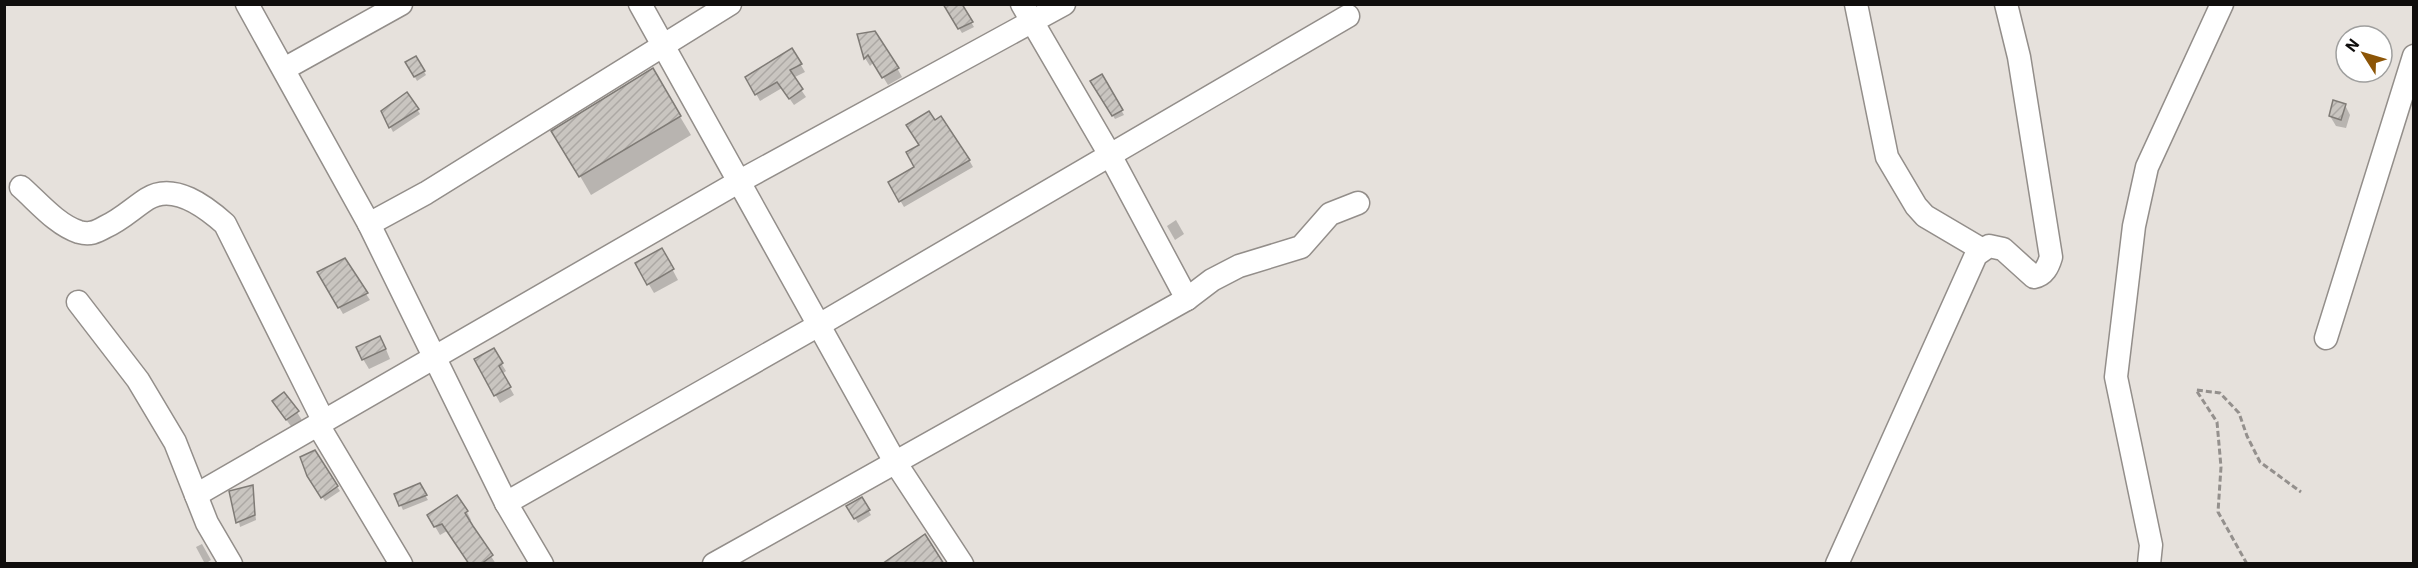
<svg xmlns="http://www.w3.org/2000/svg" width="2418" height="568" font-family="'IBM Plex Sans',sans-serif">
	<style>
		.shadow { fill: #0003 }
		.building { fill: url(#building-hatch); stroke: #7f7b76; stroke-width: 1.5 }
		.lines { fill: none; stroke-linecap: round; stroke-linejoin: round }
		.minor-casing { stroke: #938e8a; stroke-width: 25 }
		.path { stroke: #94908d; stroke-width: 3; stroke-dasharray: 6 3; stroke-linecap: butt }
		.minor { stroke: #fff; stroke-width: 22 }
	</style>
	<defs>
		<pattern id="building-hatch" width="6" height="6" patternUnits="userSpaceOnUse" patternTransform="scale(1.5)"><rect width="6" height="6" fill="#c9c5c0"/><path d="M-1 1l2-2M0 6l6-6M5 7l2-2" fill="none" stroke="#aca8a4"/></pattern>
	</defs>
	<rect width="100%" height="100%" fill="#e6e1dc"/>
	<g class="shadow">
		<path d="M960 4 974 27 962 33 946 7Z"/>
		<path d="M859 36 887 50 902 77 888 85 874 62 870 66 865 58Z"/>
		<path d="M792 50 805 72 793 78 806 97 794 105 782 88 760 101 747 77Z"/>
		<path d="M416 58 426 75 417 81 407 62Z"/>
		<path d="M652 70 691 135 591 195 554 131Z"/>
		<path d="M1101 76 1124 115 1115 119 1092 81Z"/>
		<path d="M407 94 420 114 393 132 383 112Z"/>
		<path d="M2345 105 2350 115 2346 128 2336 126 2330 116Z"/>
		<path d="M934 122 961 146 973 167 904 207 890 183 917 168 921 146Z"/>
		<path d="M1176 220 1184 234 1175 240 1167 226Z"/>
		<path d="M662 250 678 280 654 293 637 264Z"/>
		<path d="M319 272 366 294 370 300 343 314Z"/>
		<path d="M385 347 390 359 369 369 363 359Z"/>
		<path d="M493 350 506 371 502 374 514 395 500 403 476 360Z"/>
		<path d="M280 411 297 412 303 422 293 429Z"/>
		<path d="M314 452 340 491 325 501 311 481Z"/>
		<path d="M419 485 428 500 403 510 396 495Z"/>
		<path d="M252 487 256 520 240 527 233 491Z"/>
		<path d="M862 499 871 515 858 523 848 507Z"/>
		<path d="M467 512 471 520 469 522 496 564H470L447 531 440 535 429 516Z"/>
		<path d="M202 544 211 560 205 564 196 547Z"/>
	</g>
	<g class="building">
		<path d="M943 4H962L973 22 958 29Z"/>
		<path d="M875 31 899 68 882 78 868 55 864 59 857 34Z"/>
		<path d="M792 48 802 64 790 70 803 89 789 99 777 82 755 95 745 77Z"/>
		<path d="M416 56 425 71 414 77 405 62Z"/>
		<path d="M653 68 681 116 579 177 551 131Z"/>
		<path d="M1102 74 1123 110 1112 116 1090 81Z"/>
		<path d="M407 92 419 109 389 128 381 111Z"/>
		<path d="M2333 100 2346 104 2341 120 2329 116Z"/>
		<path d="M929 111 935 120 941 116 970 160 899 202 888 182 914 167 906 152 919 145 906 125Z"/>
		<path d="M662 248 674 269 647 285 635 263Z"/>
		<path d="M345 258 368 293 338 308 317 272Z"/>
		<path d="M380 336 386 349 362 360 356 347Z"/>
		<path d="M494 348 503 363 499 366 511 387 494 396 474 359Z"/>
		<path d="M284 392 299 411 286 420 272 401Z"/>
		<path d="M315 450 338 486 321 498 307 476 300 457Z"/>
		<path d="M420 483 427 495 399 506 394 494Z"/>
		<path d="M253 485 255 515 236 523 229 491Z"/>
		<path d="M457 495 468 511 465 513 473 526 493 555 481 564H469L442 524 434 527 427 515Z"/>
		<path d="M862 497 870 510 854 519 846 506Z"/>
		<path d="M925 534 944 564H882Z"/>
	</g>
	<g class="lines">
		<g class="minor-casing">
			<g id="minor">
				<path d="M247 4 369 224 506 503 542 564"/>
				<path d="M640 4 895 462 962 564"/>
				<path d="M1022 4 1110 155 1187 299"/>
				<path d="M1856 4 1887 157 1916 206 1925 216 1981 249"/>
				<path d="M284 69 401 4"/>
				<path d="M21 187C38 202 57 225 79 232 90 235 96 232 105 227 121 220 133 208 147 199 174 182 206 207 225 224L324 422"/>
				<path d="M369 224 426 193 730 4"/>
				<path d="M78 302 138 380 175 442 207 523 231 564"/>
				<path d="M2326 338 2414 56"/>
				<path d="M318 425 401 564"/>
				<path d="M196 495 740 181 1064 4"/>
				<path d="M506 503 819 325 1348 16"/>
				<path d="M714 564 1187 299 1212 280 1239 266 1301 247 1330 214 1358 203"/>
				<path d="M1837 564 1976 255 1989 246 2003 249 2034 277C2044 275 2048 267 2051 257L2019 57 2006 4"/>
				<path d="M2149 564 2151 545 2116 377 2134 226 2147 167 2222 4"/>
			</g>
		</g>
		<path class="path" d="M2247 564 2218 512 2221 467 2217 422 2196 390 2220 393 2239 413 2247 436 2260 462 2301 492"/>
		<use href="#minor" class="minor"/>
	</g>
	<rect width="2418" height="568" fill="none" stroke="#100e0d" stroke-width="12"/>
	<g transform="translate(2364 54) rotate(307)"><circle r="28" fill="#ffffff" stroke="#9f9f9e" stroke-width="1.5"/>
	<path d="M0-4.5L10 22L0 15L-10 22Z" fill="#8c5507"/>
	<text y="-9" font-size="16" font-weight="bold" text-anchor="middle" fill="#100e0d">N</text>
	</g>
</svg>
